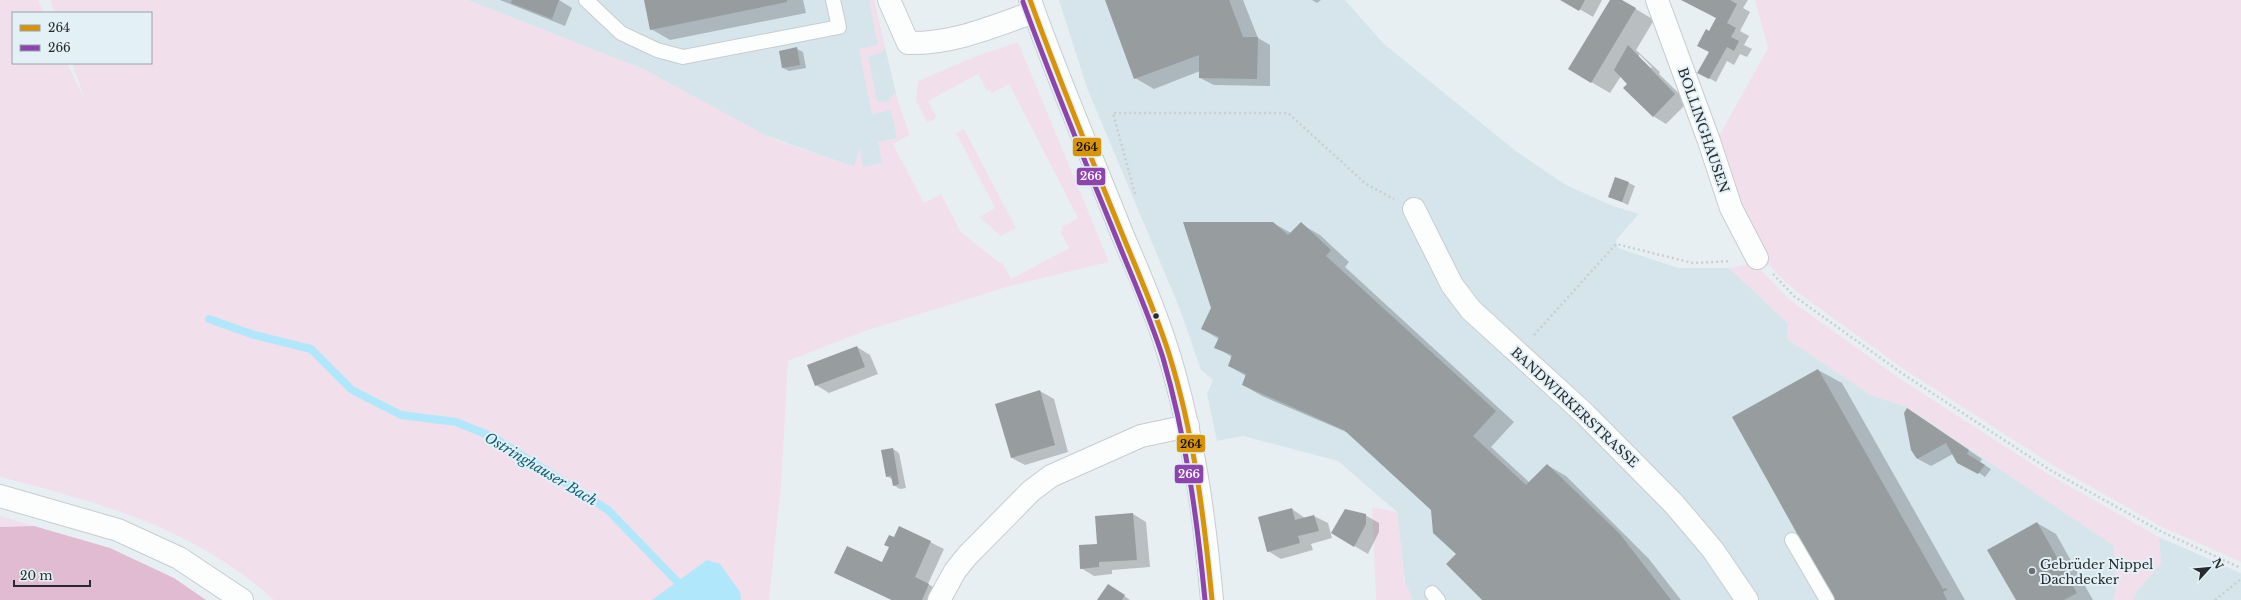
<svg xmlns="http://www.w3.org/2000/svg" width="2241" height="600" font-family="'Libre Baskerville',serif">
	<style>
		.built { fill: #d6e5eb }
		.green { fill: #f1e0eb }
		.forest { fill: #e1bbd2 }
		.water { fill: #b1e7fa }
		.shadow { fill: #0003; fill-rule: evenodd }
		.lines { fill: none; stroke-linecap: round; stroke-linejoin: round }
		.stream { stroke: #b1e7fa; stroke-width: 8 }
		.building { fill: #979c9f }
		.lane-casing { stroke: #c7cdcf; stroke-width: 16 }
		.street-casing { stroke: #c7cdcf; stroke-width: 24 }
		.primary-casing { stroke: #c7cdcf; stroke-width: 24 }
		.highway-casing { stroke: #c7cdcf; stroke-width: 24 }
		.path { stroke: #cbced0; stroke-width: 2.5; stroke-dasharray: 2 3; stroke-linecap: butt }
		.lane { stroke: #fcfdfd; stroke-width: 14 }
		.street { stroke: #fcfdfd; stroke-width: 22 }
		.primary { stroke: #fcfdfd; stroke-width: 22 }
		.highway { stroke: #fcfdfd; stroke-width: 22 }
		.bus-1-casing { stroke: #e3f1f7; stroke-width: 8 }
		.bus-2-casing { stroke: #e3f1f7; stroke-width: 8 }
		.bus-1 { stroke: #d89407; stroke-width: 5 }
		.bus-2 { stroke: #8e44ad; stroke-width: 5 }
		.bus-dot { fill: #262b2e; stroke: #e3f1f7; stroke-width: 1.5 }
		.poi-dot { fill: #6a7073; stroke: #e3f1f7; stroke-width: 1.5 }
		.labels { text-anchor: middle; stroke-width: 4; stroke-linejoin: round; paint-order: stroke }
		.street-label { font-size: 13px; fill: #262b2e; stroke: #e3f1f7 }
		.poi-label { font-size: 13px; fill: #262b2e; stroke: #e3f1f7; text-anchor: start }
		.water-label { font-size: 14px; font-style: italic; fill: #0f5e75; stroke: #e3f1f7 }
		.line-badge { stroke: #e3f1f7; stroke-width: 1.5 }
		.badge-label { font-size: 11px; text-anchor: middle; font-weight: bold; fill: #fff }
		.pale-badge-label { font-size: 11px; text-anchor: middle; font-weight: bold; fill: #111 }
	</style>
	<rect width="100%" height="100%" fill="#e8eff2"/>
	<g class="built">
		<path d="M467 0H874L906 136 888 145 916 199 854 167 762 134 643 69Z"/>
		<path d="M1059 0H1345L1384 44 1517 152 1566 185 1613 206 1639 214 1616 240 1618 248 1678 268H1729L1788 323 1871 395 1907 407 2113 545 2159 537 2241 573V600H1413L1405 583 1397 512 1338 461 1243 436 1217 441 1207 394 1213 380 1201 370 1179 307 1087 88Z"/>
	</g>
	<g class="green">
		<path d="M0 0H38L44 13H13V63H67L85 100 72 63H151V13H55L50 0H467L643 69 773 139 854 167 860 148 863 167 882 163 878 142 897 138 891 110 872 114 859 49 878 45 869 0H874L885 48 880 53 868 56 877 101 888 102 895 92 910 135 893 144 924 203 941 194 961 232 1000 263 1002 262 1011 279 1069 248 1060 231 1063 230 1062 227 1078 218 1009 84 992 93 990 90 987 91 978 74 928 101 937 118 927 123 916 100 918 81 979 55 1018 42 1109 262 1010 286 865 331 788 361 781 487 769 600H274C194 528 101 503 0 477Z"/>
		<path d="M1755 0H2241V562L2164 528 2054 466 1905 370 1797 292 1777 274 1760 254 1715 143 1768 48Z"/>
		<path d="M964 129 1016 228 1001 236 979 217 995 208 956 133Z"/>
		<path d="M1754 263 1790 300 1899 378 2048 474 2159 537 2161 563 2138 590 2133 600H2113C2119 590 2114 558 2113 545L1907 407 1871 395 1787 339 1788 323 1729 268Z"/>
		<path d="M1372 507 1397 512 1405 583 1413 600H1376Z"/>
		<path d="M0 516 34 526 0 527Z"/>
	</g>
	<path class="forest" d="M34 526 110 548 174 578 206 600H0V527Z"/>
	<path class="water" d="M707 560 720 564 740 592 741 600H652Z"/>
	<g class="shadow">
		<path d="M500 0H559L572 8 565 26Z"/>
		<path d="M645 0H803L806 13 670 40 651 29Z"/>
		<path d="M1106 0H1243L1258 38 1270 45V86L1214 85 1200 78V71L1154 89 1135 78Z"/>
		<path d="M1312 0H1321L1317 3Z"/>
		<path d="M1564 0H1602L1593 17Z"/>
		<path d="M1611 0H1621L1654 20 1636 50 1660 72 1659 74 1688 102 1666 124 1653 116 1621 76 1610 93 1591 82ZM1639 54 1652 67 1651 68 1639 57Z"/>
		<path d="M1683 0H1748L1743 8 1750 12 1740 31 1749 36 1744 45 1752 49 1747 57 1740 54 1734 65 1727 61 1716 82 1705 76 1710 52V32L1717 18Z"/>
		<path d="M797 49 803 52 806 68 789 71 783 68Z"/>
		<path d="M1629 183 1635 186 1628 205 1609 196Z"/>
		<path d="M1273 223 1291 233 1301 224 1320 235 1349 262 1345 267 1514 422 1491 447 1529 482 1547 465 1566 476 1649 559 1681 600H1483L1432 509 1351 434 1262 396 1243 385 1246 376 1229 366 1232 357 1216 347 1219 339 1202 329Z"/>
		<path d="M857 347 870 355 878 374 829 393 816 385Z"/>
		<path d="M1818 370 1842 383 1965 600H1835Z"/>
		<path d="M1040 391 1054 399 1068 452 1025 465 1012 458Z"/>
		<path d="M1908 410 1982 459 1980 462 1991 469 1985 477 1953 454 1931 466 1918 459 1912 449Z"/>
		<path d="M893 449 899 453 906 488 900 489 893 485V480L887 476Z"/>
		<path d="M1292 509 1305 518 1314 516 1328 523 1332 538 1311 544 1313 550 1281 559 1268 551Z"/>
		<path d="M1133 514 1146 522 1150 567 1112 570V574L1094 576 1081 568 1098 545 1096 517Z"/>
		<path d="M1365 515 1379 523V532L1368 554 1332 533Z"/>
		<path d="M2037 523 2056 534 2093 600H2017Z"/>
		<path d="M900 527 944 549 928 584 942 592 938 600H891L836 573 883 564Z"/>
		<path d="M1115 589 1130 600H1098Z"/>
	</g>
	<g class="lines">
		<path class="stream" d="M209 319 254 335 311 349 352 390 401 415 456 422 493 437 608 510 695 600"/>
	</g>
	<g class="building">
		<path d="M512 0H559L552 19 511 3Z"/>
		<path d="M644 0H787V2L650 30Z"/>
		<path d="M1105 0H1229L1243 37H1258L1257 79 1199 78V55L1134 79Z"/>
		<path d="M1560 0H1585L1579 11Z"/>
		<path d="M1610 0H1622L1636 8 1591 83 1568 69Z"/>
		<path d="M1681 0H1730L1737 4 1727 23 1736 28 1731 37 1739 41 1734 51 1727 47 1709 79 1697 73 1709 52 1697 46 1706 29 1709 31 1716 18Z"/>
		<path d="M1628 45 1675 94 1653 117 1623 88 1627 84 1614 70Z"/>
		<path d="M797 47 800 65 782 68 779 51Z"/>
		<path d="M1615 177 1629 182 1622 202 1608 197Z"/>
		<path d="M1183 222H1273L1288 235 1301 222 1331 250 1326 256 1496 411 1473 436 1526 485 1547 464 1619 533 1671 600H1482L1446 564 1456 554 1433 533 1431 510 1344 430 1242 385 1246 374 1228 366 1232 355 1214 348 1219 337 1201 329 1211 308Z"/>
		<path d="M857 346 865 367 815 386 807 365Z"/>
		<path d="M1818 369 1943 589 1946 588 1947 590 1943 592 1947 600H1834L1732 417Z"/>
		<path d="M1040 390 1055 445 1011 458 995 404Z"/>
		<path d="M1907 408 1969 450 1967 454 1985 465 1978 474 1957 463 1946 443 1917 459 1911 450 1904 413Z"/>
		<path d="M893 448 899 484 893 486 891 476 886 477 881 450Z"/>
		<path d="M1292 508 1295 520 1314 515 1319 531 1298 536 1300 543 1267 552 1258 517Z"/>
		<path d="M1345 509 1366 514V524L1354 547 1331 533Z"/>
		<path d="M1133 513 1137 560 1099 562V567L1080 569 1079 545 1097 544 1095 516Z"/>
		<path d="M2037 522 2077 593 2064 600H2016L1987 550Z"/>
		<path d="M899 526 931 541 915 577 929 584 922 600H892L834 573 847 546 882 562 889 547 884 545 889 535 894 537Z"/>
		<path d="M1108 584 1125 595 1122 600H1097Z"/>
	</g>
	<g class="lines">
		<g class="lane-casing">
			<g id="lane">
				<path d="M586 0 621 33 657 50 683 57 839 27 833 0"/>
				<path d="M1792 540 1827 600"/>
				<path d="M1432 593 1438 600"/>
			</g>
		</g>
		<g class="street-casing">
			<g id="street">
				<path d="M889 0 908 43C953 44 992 27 1034 12"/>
				<path d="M1657 0 1709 141 1731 208 1757 258"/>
				<path d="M1414 209 1452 285 1471 310 1585 414 1674 504 1713 550 1747 600"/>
				<path d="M939 600 955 571 967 556 1031 491 1051 476 1141 436 1188 426"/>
			</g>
		</g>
		<g class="primary-casing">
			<path id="primary" d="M1030 0C1058 80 1092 157 1123 236 1142 280 1161 325 1174 372 1195 447 1205 523 1212 600"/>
		</g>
		<g class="highway-casing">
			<path id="highway" d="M0 496 118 530 179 558 242 600"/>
		</g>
		<g class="path">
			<path d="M1135 194 1113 113H1288L1366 184 1394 199"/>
			<path d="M1773 274 1794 296 1903 374 2050 470 2162 532 2241 568"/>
			<path d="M1534 335 1616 244 1693 263 1731 261"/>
			<path d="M2215 600 2241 579"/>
		</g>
		<use href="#lane" class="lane"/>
		<use href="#street" class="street"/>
		<use href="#primary" class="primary"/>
		<use href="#highway" class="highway"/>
		<g class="bus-1-casing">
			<path id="bus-1" d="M1030 0C1059 79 1091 158 1123 236 1139 275 1156 313 1169 354 1194 434 1204 517 1212 600"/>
		</g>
		<g class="bus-2-casing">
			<path id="bus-2" d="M1023 2C1052 82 1084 159 1116 237 1132 277 1150 317 1163 358 1186 437 1197 518 1205 600"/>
		</g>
		<use href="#bus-1" class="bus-1"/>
		<use href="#bus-2" class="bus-2"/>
	</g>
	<circle class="bus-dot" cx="1156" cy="316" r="3.5"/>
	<circle class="poi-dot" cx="2032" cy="571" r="4"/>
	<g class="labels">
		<g class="street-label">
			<text transform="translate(1704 130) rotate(71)" y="5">BOLLINGHAUSEN</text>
			<text transform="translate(1575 407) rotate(43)" y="5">BANDWIRKERSTRASSE</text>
		</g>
		<g class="poi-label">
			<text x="2040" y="569">Gebrüder Nippel<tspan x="2040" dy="15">Dachdecker</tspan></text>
		</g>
		<g class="water-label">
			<text transform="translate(541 469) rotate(31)" y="5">Ostringhauser Bach</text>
		</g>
	</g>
	<g class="line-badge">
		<rect x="1072" y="137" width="30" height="20" rx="4" fill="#d89407"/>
		<rect x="1076" y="167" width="30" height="19" rx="4" fill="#8e44ad"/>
		<rect x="1176" y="434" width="30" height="19" rx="4" fill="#d89407"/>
		<rect x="1174" y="464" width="30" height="20" rx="4" fill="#8e44ad"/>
	</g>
	<g class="badge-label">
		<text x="1091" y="180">266</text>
		<text x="1189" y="478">266</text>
	</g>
	<g class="pale-badge-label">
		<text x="1087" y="151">264</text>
		<text x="1191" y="448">264</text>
	</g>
	<rect x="12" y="12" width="140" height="52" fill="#e3f1f7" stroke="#97a2a7"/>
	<rect x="20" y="25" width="20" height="6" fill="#d89407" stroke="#97a2a7"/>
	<text x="48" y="32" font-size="12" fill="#262b2e">264</text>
	<rect x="20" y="45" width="20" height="6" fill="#8e44ad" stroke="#97a2a7"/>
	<text x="48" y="52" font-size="12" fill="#262b2e">266</text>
	<g transform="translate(2209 568) rotate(63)" stroke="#e3f1f7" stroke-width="3" paint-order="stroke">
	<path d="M0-3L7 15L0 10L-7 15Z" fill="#262b2e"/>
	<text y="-6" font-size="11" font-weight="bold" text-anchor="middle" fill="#262b2e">N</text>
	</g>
	<path d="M14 580v6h76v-6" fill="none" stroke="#262b2e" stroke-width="2"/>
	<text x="20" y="580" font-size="12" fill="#262b2e" stroke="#e3f1f7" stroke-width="3" paint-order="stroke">20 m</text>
</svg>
